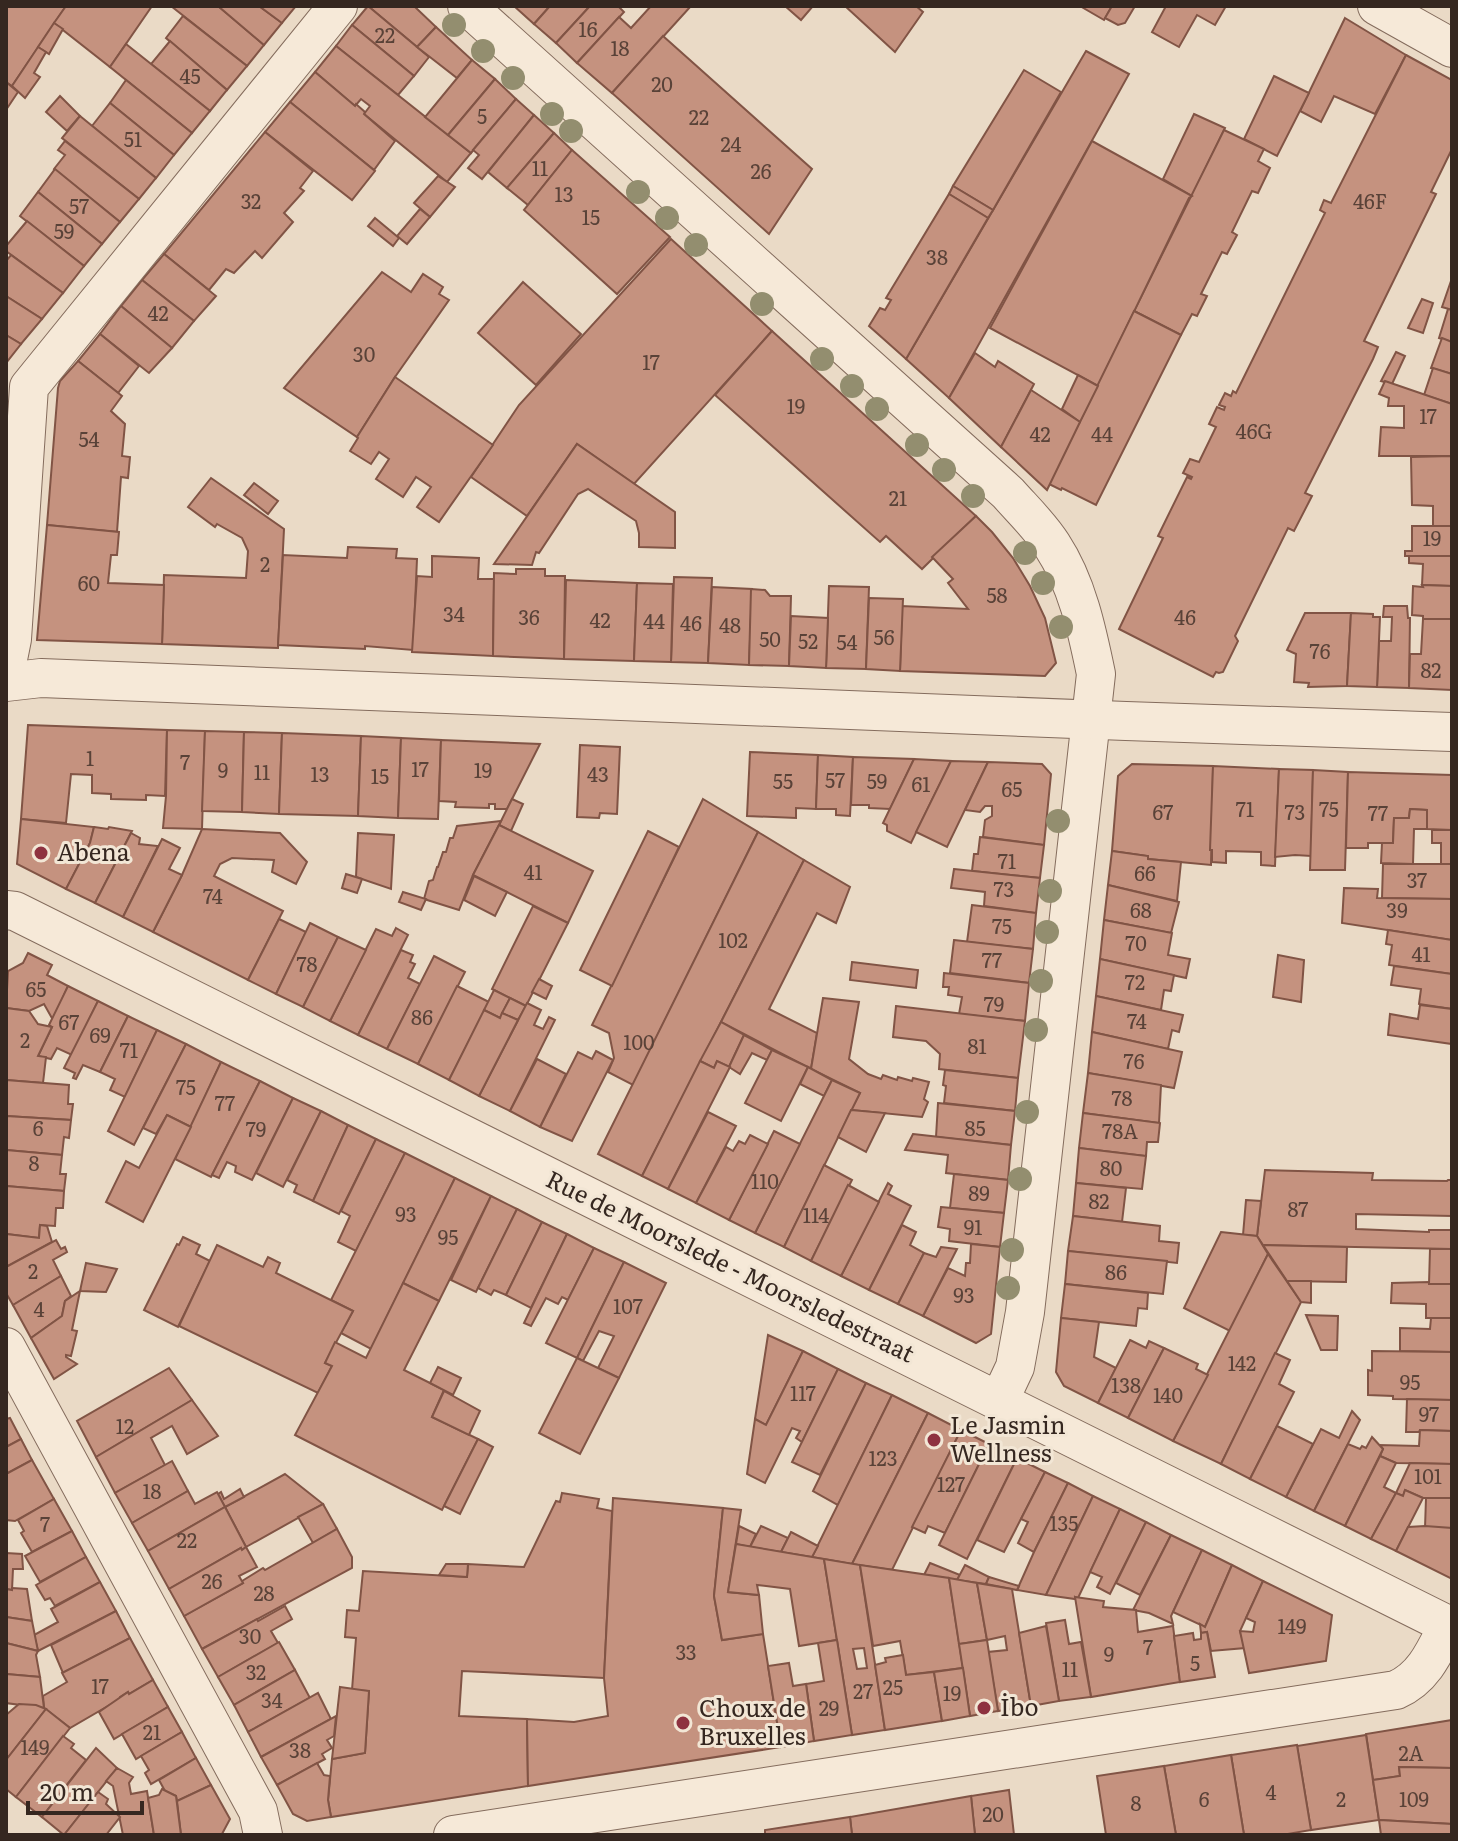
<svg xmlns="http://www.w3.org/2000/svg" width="1458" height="1841" font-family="Literata,serif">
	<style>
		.building { fill: #c5927f; stroke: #815445; stroke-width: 2; fill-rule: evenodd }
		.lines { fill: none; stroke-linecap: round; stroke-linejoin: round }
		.minor-casing { stroke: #846c5d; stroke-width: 40 }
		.minor { stroke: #f6e9d8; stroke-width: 38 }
		.tree { fill: #938e6f }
		.poi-dot { fill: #8e3240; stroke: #f2e6d5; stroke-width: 3 }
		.labels { text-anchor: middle; stroke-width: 6; stroke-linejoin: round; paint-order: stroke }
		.number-label { font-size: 20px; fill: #594238 }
		.poi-label { font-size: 24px; fill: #352720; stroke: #f2e6d5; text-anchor: start }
		.street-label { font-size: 24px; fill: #352720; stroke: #f2e6d5 }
	</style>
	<rect width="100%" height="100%" fill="#eadac6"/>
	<g class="building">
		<path d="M6 6H66L12 86 6 82Z"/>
		<path d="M66 6H152L110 67 54 23Z"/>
		<path d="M171 6H218L264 45 247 66Z"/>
		<path d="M218 6H259L282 23 264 45Z"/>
		<path d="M259 6H296L282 23Z"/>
		<path d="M368 6H414L436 27 417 47Z"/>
		<path d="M368 6 429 57 414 76 352 25Z"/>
		<path d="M514 6H550L534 24Z"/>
		<path d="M550 6H590L556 43 534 24Z"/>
		<path d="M590 6H618L624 12 577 63 556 43Z"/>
		<path d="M651 6H691L612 93 577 63 619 17 631 28Z"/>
		<path d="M785 6H813L801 20Z"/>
		<path d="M845 6H916L923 12 895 52Z"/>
		<path d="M1080 6H1112L1104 20Z"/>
		<path d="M1112 6H1135L1125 23 1118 25 1105 18Z"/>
		<path d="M1166 6H1226L1215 25 1197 15 1179 47 1152 32Z"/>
		<path d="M183 16 247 66 227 90 166 38Z"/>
		<path d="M1345 18 1406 55 1375 114 1334 96 1321 122 1300 111Z"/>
		<path d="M54 23 63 29 49 54 38 47Z"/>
		<path d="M352 25 414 76 398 95 336 46Z"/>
		<path d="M436 27 472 60 457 78 417 47Z"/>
		<path d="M663 36 812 169 769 234 612 93Z"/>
		<path d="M170 41 227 90 210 111 151 64Z"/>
		<path d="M126 44 210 111 192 133 110 67Z"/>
		<path d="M336 46 471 153 447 182 364 114 370 106 361 99 355 106 315 72Z"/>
		<path d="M38 47 46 52 34 73 40 77 25 98 12 86Z"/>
		<path d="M1086 51 1129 74 949 398 906 359Z"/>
		<path d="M1406 55 1452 80V149L1431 192 1436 194 1364 341 1378 347 1373 359 1305 493 1312 496 1294 531 1288 528 1235 636 1238 641 1223 672 1219 673 1216 672 1213 677 1119 629 1163 538 1158 536 1187 477 1191 479 1192 477 1183 473 1190 459 1199 462 1216 427 1209 424 1217 407 1224 410 1225 407 1219 405 1225 393 1231 396 1233 391 1236 393 1325 213 1320 210 1324 200 1331 203Z"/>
		<path d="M472 60 495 79 448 135 425 117Z"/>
		<path d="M1024 70 1061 92 993 210 953 186Z"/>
		<path d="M315 72 355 106 356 104 365 112 364 114 395 141 374 170 290 102Z"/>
		<path d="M1274 76 1309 93 1277 156 1244 139Z"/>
		<path d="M495 79 516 99 471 153 448 135Z"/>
		<path d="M126 80 192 133 174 155 110 103Z"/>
		<path d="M6 82 18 92 6 110Z"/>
		<path d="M60 96 80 116 67 131 46 112Z"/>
		<path d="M516 99 534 115 482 179 468 168 479 155 473 150Z"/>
		<path d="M290 102 375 171 352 200 265 132Z"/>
		<path d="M110 103 174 155 156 178 92 126Z"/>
		<path d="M1194 114 1225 128 1192 196 1163 179Z"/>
		<path d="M534 115 554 133 507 188 488 172Z"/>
		<path d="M80 116 156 178 139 199 62 138Z"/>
		<path d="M1224 130 1264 149 1258 161 1270 168 1258 193 1252 191 1232 232 1237 235 1227 254 1222 252 1201 294 1207 296 1197 316 1192 314 1181 335 1134 311Z"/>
		<path d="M265 132 313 171 300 188 304 191 284 213 293 222 262 258 255 251 234 273 226 269 209 290 164 254Z"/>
		<path d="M554 133 572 150 528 205 507 188Z"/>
		<path d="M65 141 139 199 120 222 54 169 65 155 58 150Z"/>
		<path d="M1092 141 1192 196 1189 198 1098 386 990 328Z"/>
		<path d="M572 150 670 237 617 294 524 210Z"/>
		<path d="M55 169 120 222 102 244 38 192Z"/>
		<path d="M438 176 455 187 430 217 414 203Z"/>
		<path d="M953 186 993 210 988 218 949 194Z"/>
		<path d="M38 192 102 244 84 266 20 216Z"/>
		<path d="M949 194 988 218 906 359 869 326 880 308 885 310 891 300 886 298Z"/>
		<path d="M420 209 430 217 407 244 397 236Z"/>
		<path d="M375 218 399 238 393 246 368 226Z"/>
		<path d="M27 221 84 266 63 293 6 251V246Z"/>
		<path d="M671 239 772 331 634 484 577 444 527 516 471 477 519 405Z"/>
		<path d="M164 254 216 296 194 321 142 280Z"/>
		<path d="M11 255 63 293 42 319 6 296V261Z"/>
		<path d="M382 272 411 292 423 274 443 287 439 294 449 300 395 377 357 437 284 388Z"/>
		<path d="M1452 278V310L1442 307Z"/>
		<path d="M142 280 194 321 172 348 121 306Z"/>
		<path d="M523 282 581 334 536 385 478 333Z"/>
		<path d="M6 296 42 319 21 344 6 335Z"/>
		<path d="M1422 299 1433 303 1423 333 1408 328Z"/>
		<path d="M121 306 172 348 149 373 100 334Z"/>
		<path d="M1448 309 1452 310V342L1439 338Z"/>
		<path d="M1134 311 1181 335 1096 505 1062 488 1061 490 1049 484Z"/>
		<path d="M772 331 976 516 922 569 886 536 880 542 715 395Z"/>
		<path d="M100 334 139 366 118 393 78 361Z"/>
		<path d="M6 335 21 344 6 363Z"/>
		<path d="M1442 338 1452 342V374L1431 368Z"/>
		<path d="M1396 352 1405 356 1392 384 1381 381Z"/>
		<path d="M975 353 995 367 998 361 1034 384 1001 447 949 398Z"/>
		<path d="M78 361 122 396 111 411 125 424 122 456 130 457 128 478 121 477 117 532 47 525 58 388 60 381Z"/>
		<path d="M1433 368 1452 374V404L1424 395Z"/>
		<path d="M1078 375 1098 386 1080 422 1062 409Z"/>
		<path d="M395 377 493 445 439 522 417 507 431 487 416 477 403 497 376 479 389 459 379 452 371 464 350 451 358 438 357 437Z"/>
		<path d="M1385 381 1452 404V456H1379L1381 427 1404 428V406H1388L1389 398 1379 394Z"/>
		<path d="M1031 390 1080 422 1047 490 1001 447Z"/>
		<path d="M577 444 675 512V548L639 547V533L636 521 588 489 578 494 539 553 536 552 532 565 494 564Z"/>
		<path d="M1452 456V526H1433V506L1412 505 1411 457Z"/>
		<path d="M211 478 284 529 278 648 162 644 164 575 246 578 248 551 242 538 217 524 215 527 188 507Z"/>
		<path d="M254 483 278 501 268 514 244 495Z"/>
		<path d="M976 516 992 532 1013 558 1030 586 1045 618 1056 663 1045 676 900 671 902 606 968 609 948 583 953 579 932 557Z"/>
		<path d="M47 525 119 532 117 555H111L108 583 164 585 162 644 37 640Z"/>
		<path d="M1412 526H1452V556H1405V551H1412Z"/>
		<path d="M348 547 397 549 396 558 417 559 413 650 365 646V649L278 645 283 555 347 558Z"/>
		<path d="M432 556 479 558 478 579H494L493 656 412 652 417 576 432 577Z"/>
		<path d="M1409 556H1452V586L1422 585 1423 564 1409 563Z"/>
		<path d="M516 569H545V576H565L564 659 493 656 494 573 516 574Z"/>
		<path d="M674 577 712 578 708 663 671 662Z"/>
		<path d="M566 580 637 583 634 661 564 659Z"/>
		<path d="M637 583 673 584 671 662 634 661Z"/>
		<path d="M1422 585 1452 586V619H1423V616L1412 615 1413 586 1423 587Z"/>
		<path d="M829 586 869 587 866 669 826 668Z"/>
		<path d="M712 587 752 589 749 665 708 663Z"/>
		<path d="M751 589 765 590 770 596H791L789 666 749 665Z"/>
		<path d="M869 598 903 599 900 671 866 669Z"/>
		<path d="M1384 606H1407L1408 618H1410L1409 688 1377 687 1379 641H1391L1392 617H1383Z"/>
		<path d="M1305 613H1351L1347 686 1308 687 1309 683 1294 682 1296 654 1287 650Z"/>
		<path d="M1351 613 1373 614V617H1380L1377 687 1347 686Z"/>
		<path d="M791 616 828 618 826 668 789 666Z"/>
		<path d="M1423 619H1452V690L1409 688 1410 654H1421Z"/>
		<path d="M28 725 167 730 165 796 146 795V800L111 799V794L92 793V775L71 774 66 823 21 819Z"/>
		<path d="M167 730 205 731 202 829 163 828 166 796Z"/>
		<path d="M205 731 244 732 242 812 202 811Z"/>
		<path d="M244 732 282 733 279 814 242 812Z"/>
		<path d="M282 733 361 736 358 816 279 814Z"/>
		<path d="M361 736 401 738 398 818 358 816Z"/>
		<path d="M401 738 441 740 438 819 398 818Z"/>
		<path d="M441 740 540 744 507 809H495V804H489V808L455 807 456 802 439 801Z"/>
		<path d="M580 745 620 747 617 814 600 813 599 818 577 817Z"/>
		<path d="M750 752 818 755 816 809 796 808V818L747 816Z"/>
		<path d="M818 755 853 757 850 816 836 815V809H816Z"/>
		<path d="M853 757 914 759 890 809 869 808V805H851Z"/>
		<path d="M914 759 951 761 911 843 887 831V825L883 823Z"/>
		<path d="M951 761 988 762 947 847 916 832Z"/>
		<path d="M988 762 1042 764 1051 774 1044 845 983 837 985 820 992 816V806H985L980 812 965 810Z"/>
		<path d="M1132 764 1213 766 1211 865 1148 859V856L1112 851 1118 776Z"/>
		<path d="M1213 766 1279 769 1275 866 1261 865V852L1226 851V863L1212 862V850H1210Z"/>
		<path d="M1279 769 1313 770 1311 856 1295 855 1275 857Z"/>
		<path d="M1313 770 1348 772 1345 870H1310Z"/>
		<path d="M1348 772 1452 775V830L1427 829V810L1410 809 1409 818H1394L1393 843H1368V848H1346Z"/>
		<path d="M512 799 523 804 511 831 499 825Z"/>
		<path d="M703 799 758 832 633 1085 608 1072 614 1058 609 1033 592 1025Z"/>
		<path d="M1410 809 1427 810V829H1414L1413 864 1381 863 1382 843H1393L1394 818H1409Z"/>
		<path d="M21 819 94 827 90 843 66 889 17 864Z"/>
		<path d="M501 821 473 875 459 910 424 899 429 881 433 880 437 867H438L443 852H446L450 838H453L457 826Z"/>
		<path d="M499 825 593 871 568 923 473 875Z"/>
		<path d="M94 827 108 829 109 827 132 831 95 903 66 889 90 843Z"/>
		<path d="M202 829 280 833 307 862 296 884 272 872 274 860 232 858 220 864 214 876 283 911 248 980 153 932 182 875Z"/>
		<path d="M1432 830H1452V864L1441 865V843H1432Z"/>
		<path d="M648 831 679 847 612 986 580 970Z"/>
		<path d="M758 832 804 860 642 1176 598 1154Z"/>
		<path d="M131 833 140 838 139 844 158 846 123 917 95 903Z"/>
		<path d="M358 833 394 835 391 889 356 877Z"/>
		<path d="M980 837 1044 845 1040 878 972 871 974 854H978Z"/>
		<path d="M162 839 180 848 169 869 182 875 153 932 123 917Z"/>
		<path d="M1112 851 1148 856V859L1181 862 1177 901 1108 885Z"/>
		<path d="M804 860 850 887 836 923 817 913 769 1009 817 1033 811 1069 721 1022Z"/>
		<path d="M1383 864H1452V899L1382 898Z"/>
		<path d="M954 869 1040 878 1036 913 984 906 985 892 951 888Z"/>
		<path d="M346 874 362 879 357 893 342 888Z"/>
		<path d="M474 876 507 892 495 916 464 900Z"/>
		<path d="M1108 885 1179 902 1171 933 1104 920Z"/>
		<path d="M1344 888 1378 889 1377 898 1452 899V940L1342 923Z"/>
		<path d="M403 892 426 899 421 910 399 902Z"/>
		<path d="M972 905 1036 913 1033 949 967 942Z"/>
		<path d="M533 906 568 923 526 1006 492 989Z"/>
		<path d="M279 919 306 932 276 994 248 980Z"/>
		<path d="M1104 920 1172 933 1168 955 1190 959 1186 978 1100 959Z"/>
		<path d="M310 923 338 937 303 1007 276 994Z"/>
		<path d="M396 928 408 935 358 1035 330 1021 376 929 392 936Z"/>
		<path d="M1388 930 1452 940V974L1389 965 1392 945 1386 944Z"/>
		<path d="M338 937 366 950 330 1021 303 1007Z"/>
		<path d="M954 940 1033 949 1029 983 950 973Z"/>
		<path d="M401 950 413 955 410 962 415 964 408 978 420 984 387 1049 358 1035Z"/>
		<path d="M28 953 52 965 47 975 68 986 53 1020 44 1004 29 1011 6 1008 8 971 23 963Z"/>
		<path d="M1278 955 1304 960 1301 1002 1273 997Z"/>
		<path d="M434 956 465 972 418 1064 387 1049Z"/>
		<path d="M1100 959 1174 975 1171 991 1164 990 1161 1010 1096 996Z"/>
		<path d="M852 962 918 970 916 988 850 980Z"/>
		<path d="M1394 966 1452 974V1009L1419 1004 1421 989 1391 985Z"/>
		<path d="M944 973 1029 983 1025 1021 959 1014 962 997 948 995 949 987H943Z"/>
		<path d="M539 979 552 986 546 999 532 992Z"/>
		<path d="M68 986 98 1001 72 1055 57 1048 51 1059 38 1056 52 1027 49 1025Z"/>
		<path d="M457 986 489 1002 449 1080 418 1064Z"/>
		<path d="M494 990 510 998 500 1018 484 1010Z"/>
		<path d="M1096 996 1183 1015 1179 1032 1172 1030 1168 1049 1092 1032Z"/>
		<path d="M510 998 526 1006 518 1020 502 1013Z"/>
		<path d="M823 998 859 1002 849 1059 868 1074 881 1079 883 1075 897 1080 898 1077 912 1081 913 1078 929 1082 924 1099 928 1102 922 1117 851 1110 860 1093 811 1069Z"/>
		<path d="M98 1001 128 1016 100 1072 83 1065 76 1079 73 1078 75 1073 64 1068Z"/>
		<path d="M527 1003 541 1010 534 1025 543 1029 549 1017 555 1020 510 1111 479 1096Z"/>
		<path d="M1420 1005 1452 1009V1044L1388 1035 1390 1014 1418 1019Z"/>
		<path d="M896 1006 1025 1021 1018 1078 939 1069 940 1054 926 1041 893 1037Z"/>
		<path d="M6 1008 29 1011 38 1024 52 1027 38 1056 46 1057 43 1083 6 1080Z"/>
		<path d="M484 1010 500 1018 502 1013 518 1020 479 1096 449 1080Z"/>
		<path d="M128 1016 157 1030 125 1097 110 1090 115 1079 100 1072Z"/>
		<path d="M721 1022 744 1035 729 1067 717 1061 714 1068 700 1061Z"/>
		<path d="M157 1030 186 1044 134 1145 108 1131Z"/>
		<path d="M1092 1032 1182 1052 1174 1088 1088 1073Z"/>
		<path d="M744 1035 772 1050 767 1060 752 1053 740 1074 729 1067Z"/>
		<path d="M186 1044 221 1062 191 1127 167 1115 156 1134 143 1128Z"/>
		<path d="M772 1050 808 1067 781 1121 745 1103Z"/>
		<path d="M596 1051 613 1060 572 1141 540 1127 578 1052 592 1059Z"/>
		<path d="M537 1059 566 1074 540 1127 510 1111Z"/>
		<path d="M700 1061 714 1068 717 1061 730 1067 668 1189 642 1176Z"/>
		<path d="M221 1062 260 1081 211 1177 175 1159Z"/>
		<path d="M808 1067 832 1080 824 1096 800 1084Z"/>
		<path d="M945 1070 1018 1078 1015 1111 944 1103 946 1086 943 1085Z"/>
		<path d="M1088 1073 1161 1085 1159 1123 1083 1113Z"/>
		<path d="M6 1080 69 1085 68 1104H73L71 1120 6 1116Z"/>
		<path d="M832 1080 860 1093 784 1247 755 1233Z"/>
		<path d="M260 1081 293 1098 252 1180 235 1172 236 1166 227 1162 219 1178 212 1175Z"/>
		<path d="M293 1098 321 1111 283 1187 256 1173Z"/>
		<path d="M938 1103 1015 1111 1011 1145 936 1137Z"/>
		<path d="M851 1110 885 1113 866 1152 838 1137Z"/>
		<path d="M321 1111 348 1125 313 1201 294 1192 297 1185 287 1180Z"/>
		<path d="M708 1112 736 1126 696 1203 668 1189Z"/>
		<path d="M1083 1113 1160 1123 1158 1142H1147L1146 1156 1079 1148Z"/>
		<path d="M167 1115 191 1127 143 1222 106 1202 126 1161 139 1168Z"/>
		<path d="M6 1116 71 1120 69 1138 64 1137 62 1155 6 1150Z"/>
		<path d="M348 1125 376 1139 339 1214 313 1201Z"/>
		<path d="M774 1131 800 1144 755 1233 729 1220Z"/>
		<path d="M913 1134 1011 1145 1008 1180 946 1173 948 1155 905 1150Z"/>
		<path d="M750 1135 768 1144 729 1220 696 1203 726 1147 733 1151 739 1141 745 1144Z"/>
		<path d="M376 1139 405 1153 356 1251 338 1242 350 1216 341 1211Z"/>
		<path d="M1079 1148 1146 1156 1142 1189 1076 1183Z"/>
		<path d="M6 1150 62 1155 60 1174H66L64 1191 6 1186Z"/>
		<path d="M405 1153 455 1178 371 1349 341 1333 353 1311 331 1300Z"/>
		<path d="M824 1165 852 1180 811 1261 784 1247Z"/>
		<path d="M1265 1170 1373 1173 1372 1180 1447 1181 1448 1180H1452V1216L1356 1214V1229L1429 1232V1230H1452V1249L1263 1245 1257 1236Z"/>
		<path d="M954 1174 1008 1180 1004 1213 950 1208Z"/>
		<path d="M455 1178 491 1196 439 1301 403 1283Z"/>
		<path d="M888 1183 892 1186 888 1194 911 1206 869 1290 841 1276Z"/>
		<path d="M1076 1183 1126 1188 1122 1222 1073 1216Z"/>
		<path d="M848 1185 879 1202 841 1276 811 1261Z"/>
		<path d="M6 1186 64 1191 63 1208H56L55 1226 40 1225 39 1238 6 1234Z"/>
		<path d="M491 1196 517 1209 476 1292 451 1280Z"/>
		<path d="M1246 1200 1261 1201 1257 1236 1243 1235Z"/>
		<path d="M941 1207 1004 1213 1000 1247 949 1241 950 1229 938 1227Z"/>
		<path d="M517 1209 542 1222 506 1295 494 1290 491 1295 478 1288Z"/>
		<path d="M1073 1216 1160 1226 1159 1241 1179 1243 1177 1263 1068 1251Z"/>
		<path d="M542 1222 567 1234 531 1308 506 1295Z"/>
		<path d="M40 1225 47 1226 52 1242 6 1267V1234L39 1238Z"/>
		<path d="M902 1225 916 1232 910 1245 924 1253 898 1304 869 1290Z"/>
		<path d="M1221 1232 1257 1236 1268 1254 1230 1331 1184 1308Z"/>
		<path d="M567 1234 594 1248 568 1300 562 1297 558 1304 546 1298 531 1326 524 1323Z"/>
		<path d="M183 1237 200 1245 196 1254 210 1261 178 1327 144 1310 177 1244 179 1245Z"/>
		<path d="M56 1240 61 1249 65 1247 67 1252 53 1260 61 1276 13 1305 6 1293V1267Z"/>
		<path d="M971 1244 1000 1247 991 1334 976 1343 923 1316 948 1268 965 1276 966 1263H970Z"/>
		<path d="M217 1245 263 1267 268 1257 280 1263 276 1273 353 1311 325 1363 332 1366 318 1393 179 1326Z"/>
		<path d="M1263 1245 1347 1247 1346 1282 1287 1281Z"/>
		<path d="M941 1247 957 1249 923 1316 898 1304 924 1253 936 1257Z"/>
		<path d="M594 1248 624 1262 577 1358 546 1343Z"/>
		<path d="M1430 1249H1452V1284H1429Z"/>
		<path d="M1068 1251 1167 1261 1163 1294 1065 1284Z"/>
		<path d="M1268 1254 1301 1302 1221 1464 1173 1441Z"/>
		<path d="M624 1262 666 1283 619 1378 598 1368 614 1336 599 1331 583 1361 577 1358Z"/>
		<path d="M86 1263 117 1269 106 1292 80 1291Z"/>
		<path d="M61 1276 71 1296 65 1301 62 1316 31 1338 13 1305Z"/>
		<path d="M1287 1281H1311V1303L1301 1302Z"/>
		<path d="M1429 1282V1284H1452V1318H1426V1304L1391 1303 1392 1283Z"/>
		<path d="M403 1283 439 1301 404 1370 444 1390 432 1417 478 1439 442 1510 295 1435 332 1366 325 1363 335 1342 366 1358Z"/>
		<path d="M1065 1284 1148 1293 1147 1309 1138 1308 1136 1326 1061 1318Z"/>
		<path d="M80 1291 72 1330 77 1331 71 1356 66 1355V1357L77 1364 54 1379 31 1338 62 1316 65 1301Z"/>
		<path d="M1306 1315 1338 1316 1337 1350H1321Z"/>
		<path d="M1061 1318 1099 1322 1094 1357 1116 1368 1098 1403 1064 1386 1056 1372Z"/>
		<path d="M1431 1318H1452V1352L1400 1351V1328L1430 1329Z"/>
		<path d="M768 1335 803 1351 766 1425 755 1419Z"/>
		<path d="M1130 1340 1146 1348 1149 1341 1164 1348 1128 1418 1098 1403Z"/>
		<path d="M1164 1348 1198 1364 1196 1369 1208 1375 1173 1441 1128 1418Z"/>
		<path d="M803 1351 838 1369 802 1442 796 1438 800 1431 792 1428 765 1483 747 1474 755 1419 766 1425Z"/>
		<path d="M1372 1351 1452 1352V1400L1393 1399V1396L1368 1395V1370L1372 1371Z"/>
		<path d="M1275 1353 1290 1360 1279 1384 1294 1392 1250 1479 1221 1464Z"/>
		<path d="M577 1358 619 1378 580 1454 539 1433Z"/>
		<path d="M438 1367 461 1378 453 1395 430 1383Z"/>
		<path d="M169 1368 192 1400 96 1457 77 1421Z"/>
		<path d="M838 1369 866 1383 820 1475 792 1462Z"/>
		<path d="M866 1383 892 1395 838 1505 813 1491Z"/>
		<path d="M444 1391 480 1411 469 1435 432 1417Z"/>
		<path d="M892 1395 928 1413 852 1564 812 1557Z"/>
		<path d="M1407 1399 1452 1400V1431L1420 1430 1419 1432H1406Z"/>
		<path d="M192 1400 218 1436 187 1454 172 1426 151 1438 165 1465 115 1493 96 1457Z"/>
		<path d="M1352 1411 1360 1420 1314 1511 1286 1497 1321 1429 1339 1438Z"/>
		<path d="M928 1413 961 1430 892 1570 852 1564Z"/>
		<path d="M10 1418 21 1439 6 1447V1419Z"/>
		<path d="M1277 1426 1313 1444 1286 1497 1250 1479Z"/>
		<path d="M961 1430 989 1444 945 1533 928 1526 925 1533 912 1527Z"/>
		<path d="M1420 1430 1452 1431V1464L1396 1463 1380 1456 1383 1449 1380 1445 1419 1446Z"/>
		<path d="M1372 1437 1383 1449 1345 1526 1314 1511 1348 1444 1360 1449 1362 1446 1366 1448Z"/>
		<path d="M21 1439 32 1460 6 1474V1447Z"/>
		<path d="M478 1439 493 1447 460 1514 444 1506Z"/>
		<path d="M989 1444 1017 1458 967 1559 939 1545Z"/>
		<path d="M1380 1456 1396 1463 1384 1487 1396 1493 1371 1539 1345 1526Z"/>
		<path d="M1017 1458 1045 1472 1004 1552 977 1540Z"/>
		<path d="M32 1460 54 1499 15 1521 6 1520V1474Z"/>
		<path d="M172 1461 188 1491 132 1523 115 1493Z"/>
		<path d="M1410 1463 1452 1464V1498H1423L1405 1490 1403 1496 1396 1493Z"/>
		<path d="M1045 1472 1068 1483 1034 1552 1018 1543 1028 1522 1021 1519Z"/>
		<path d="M285 1474 323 1504 246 1547 225 1507Z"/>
		<path d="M1068 1483 1093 1496 1046 1595 1017 1590 1034 1552Z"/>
		<path d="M240 1489 244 1497 225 1507 218 1494 221 1492 224 1499Z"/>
		<path d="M1405 1490 1423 1498 1396 1551 1371 1539 1396 1493 1403 1496Z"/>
		<path d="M188 1491 195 1504 217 1492 225 1507 148 1551 132 1523Z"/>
		<path d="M562 1493 599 1499 597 1508 612 1511 604 1678 462 1671 459 1716 527 1719 528 1786 331 1817 328 1800 332 1759 365 1753 369 1691 352 1690 356 1638 345 1637 347 1610 359 1611 363 1571 467 1577 468 1564 524 1567 556 1501 560 1502Z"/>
		<path d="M1093 1496 1120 1509 1078 1598 1075 1597V1599L1046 1595Z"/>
		<path d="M613 1498 723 1508 714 1596 722 1640 763 1634 781 1747 528 1786 527 1719 574 1722 608 1716 604 1678Z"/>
		<path d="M1426 1498H1452V1528H1425Z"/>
		<path d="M54 1499 72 1531 32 1552 21 1533 24 1531 18 1520Z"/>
		<path d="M323 1504 337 1529 313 1543 298 1517Z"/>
		<path d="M225 1507 246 1547 242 1550 241 1548 169 1589 148 1551Z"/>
		<path d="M723 1508 741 1510 728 1592 759 1595 763 1634 722 1640 714 1596Z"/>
		<path d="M1120 1509 1146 1522 1110 1594 1097 1587 1102 1577 1090 1572Z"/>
		<path d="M1146 1522 1171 1535 1140 1595 1116 1583Z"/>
		<path d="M739 1526 756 1534 750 1547 736 1544Z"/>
		<path d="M761 1526 788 1538 781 1552 750 1547Z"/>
		<path d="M1425 1526 1452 1528V1579L1396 1551 1408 1527Z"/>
		<path d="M337 1529 352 1557V1568L202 1649 184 1616 243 1583 242 1581 263 1568 265 1570Z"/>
		<path d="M72 1531 86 1557 40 1582 25 1556Z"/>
		<path d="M791 1532 818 1546 812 1557 781 1552Z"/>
		<path d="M1171 1535 1202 1550 1171 1616 1173 1624 1149 1613 1133 1610Z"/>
		<path d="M736 1544 824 1559 837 1640 799 1646 790 1589 757 1585 759 1595 728 1592Z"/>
		<path d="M246 1547 257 1567 239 1576 243 1583 184 1616 169 1589 241 1548 242 1550Z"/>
		<path d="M1202 1550 1232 1565 1205 1627 1173 1612Z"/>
		<path d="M6 1553 22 1554 23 1569H13L12 1590 6 1589Z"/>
		<path d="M86 1557 100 1582 55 1606 50 1598 45 1600 36 1585Z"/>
		<path d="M824 1559 860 1565 885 1730 852 1735ZM864 1648 867 1668 857 1669 853 1649Z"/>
		<path d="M930 1563 960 1575 957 1580 924 1575Z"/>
		<path d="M446 1564H468L467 1577 439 1575Z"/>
		<path d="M860 1565 949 1578 963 1668 906 1675 900 1641 873 1646Z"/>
		<path d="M965 1565 989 1577 986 1584 957 1580Z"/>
		<path d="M1232 1565 1263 1581 1240 1631 1245 1648 1211 1651 1207 1632 1201 1633 1200 1624 1205 1627Z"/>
		<path d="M989 1577 1019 1586 1017 1590 986 1584Z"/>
		<path d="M949 1578 977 1583 987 1640 959 1644Z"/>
		<path d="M1263 1581 1332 1615 1326 1661 1249 1673 1240 1631 1253 1632 1255 1622 1246 1618Z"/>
		<path d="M100 1582 116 1611 38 1651 34 1635 58 1622 51 1609Z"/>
		<path d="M977 1583 1012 1589 1031 1706 998 1711 988 1652 1007 1650 1005 1636 987 1640Z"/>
		<path d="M12 1588 27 1589 32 1621 6 1617V1589L12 1590Z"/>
		<path d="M1075 1597 1104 1601 1103 1607 1136 1610 1138 1632 1173 1626 1180 1682 1091 1697Z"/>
		<path d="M285 1606 292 1619 271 1631 278 1643 218 1677 202 1649 257 1619 258 1621Z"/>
		<path d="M116 1611 130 1638 63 1673 51 1645Z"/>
		<path d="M6 1617 32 1621 38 1651 6 1643Z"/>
		<path d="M1065 1620 1069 1644 1081 1642 1091 1697 1059 1701 1046 1623Z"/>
		<path d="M1046 1626 1059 1701 1031 1706 1019 1633Z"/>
		<path d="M1207 1632 1215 1677 1180 1682 1174 1636 1193 1633 1194 1640 1201 1639V1633Z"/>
		<path d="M130 1638 153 1680 129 1694 128 1692 120 1697V1699L70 1728 44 1708 43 1696 67 1682 62 1673Z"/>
		<path d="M837 1640 852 1735 814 1741 806 1684 824 1681 818 1643Z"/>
		<path d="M987 1640 998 1711 970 1716 959 1644Z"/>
		<path d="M279 1642 295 1670 234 1705 218 1677Z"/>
		<path d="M6 1643 38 1651 36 1655 40 1677 6 1674Z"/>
		<path d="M903 1655 906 1675 934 1672 942 1721 885 1730 875 1665 886 1662 885 1658Z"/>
		<path d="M789 1663 793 1686 806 1684 814 1741 781 1747 768 1666Z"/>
		<path d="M963 1668 970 1716 942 1721 934 1672Z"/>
		<path d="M295 1670 310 1698 248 1732 234 1705Z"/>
		<path d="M6 1674 40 1677 44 1708 6 1703Z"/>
		<path d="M153 1680 168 1707 114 1739 99 1712 128 1692 129 1694Z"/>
		<path d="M340 1687 369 1691 365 1753 332 1759Z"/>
		<path d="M318 1693 331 1719 261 1757 248 1732Z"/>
		<path d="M19 1704 36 1705 46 1709 6 1760V1715Z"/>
		<path d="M168 1707 182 1732 136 1759 122 1734Z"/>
		<path d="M46 1709 70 1728 16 1797 6 1789V1760Z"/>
		<path d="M336 1716 334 1736 327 1740 332 1748 322 1754 325 1759 277 1785 261 1757Z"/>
		<path d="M1452 1720V1768L1399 1767 1400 1776 1373 1780 1366 1734Z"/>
		<path d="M182 1732 196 1758 151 1784 145 1773 149 1770 141 1756Z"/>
		<path d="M1366 1735 1379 1820 1311 1830 1297 1746Z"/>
		<path d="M63 1736 74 1744 71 1748 86 1760 42 1817 16 1797Z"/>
		<path d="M1297 1745 1311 1830 1282 1835H1244L1231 1755Z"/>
		<path d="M96 1748 117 1768 64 1835 42 1817Z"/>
		<path d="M1231 1755 1244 1835H1176L1164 1766Z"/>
		<path d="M196 1758 211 1785 177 1801 176 1796 165 1791 159 1780Z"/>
		<path d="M317 1763 324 1775 330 1776 328 1800 331 1817 307 1821 293 1814 277 1785Z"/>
		<path d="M1164 1766 1176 1835H1106L1097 1776Z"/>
		<path d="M1399 1767 1452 1768V1824L1379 1820 1373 1780 1400 1776Z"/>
		<path d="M117 1768 133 1777 129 1783 131 1794 147 1791 154 1835H123L113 1786 106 1781Z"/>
		<path d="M211 1785 230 1819 222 1834 181 1835 177 1801Z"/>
		<path d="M162 1789 176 1796 181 1835H154L148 1798 159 1795Z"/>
		<path d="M1009 1790 1014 1835H975L971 1796Z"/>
		<path d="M98 1792 108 1799 106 1804 120 1817 106 1835H64Z"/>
		<path d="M971 1796 975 1835H852L850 1817Z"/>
		<path d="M850 1817 852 1835H765V1830Z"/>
		<path d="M1379 1820 1452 1824V1835H1381Z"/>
	</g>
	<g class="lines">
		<g class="minor-casing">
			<g id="minor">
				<path d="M467 6 1008 493C1023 510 1040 526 1052 545 1077 583 1087 630 1096 674L1025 1312 1015 1367 999 1401"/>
				<path d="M1377 6 1452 48"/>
				<path d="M6 669 12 639 29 387 338 6"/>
				<path d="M6 682 41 678 1126 721 1452 732"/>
				<path d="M6 910 15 911 1452 1627"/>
				<path d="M6 1347 258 1811 263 1835"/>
				<path d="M453 1835 1396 1690C1424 1678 1435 1651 1448 1625"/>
			</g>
		</g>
		<use href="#minor" class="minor"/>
	</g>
	<g class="tree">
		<circle cx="454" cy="25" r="12"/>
		<circle cx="483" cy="51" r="12"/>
		<circle cx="513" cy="78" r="12"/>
		<circle cx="552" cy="114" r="12"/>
		<circle cx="571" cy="131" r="12"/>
		<circle cx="638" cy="192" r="12"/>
		<circle cx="667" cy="218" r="12"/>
		<circle cx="696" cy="245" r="12"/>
		<circle cx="762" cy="304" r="12"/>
		<circle cx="822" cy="359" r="12"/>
		<circle cx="852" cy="386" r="12"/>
		<circle cx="877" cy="409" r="12"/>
		<circle cx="917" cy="445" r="12"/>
		<circle cx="944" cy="470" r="12"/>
		<circle cx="973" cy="496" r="12"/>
		<circle cx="1025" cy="553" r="12"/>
		<circle cx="1043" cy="583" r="12"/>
		<circle cx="1061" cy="627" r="12"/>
		<circle cx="1058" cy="821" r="12"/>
		<circle cx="1050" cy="891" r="12"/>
		<circle cx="1047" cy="932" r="12"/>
		<circle cx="1041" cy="981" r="12"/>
		<circle cx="1036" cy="1030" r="12"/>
		<circle cx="1027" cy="1112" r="12"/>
		<circle cx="1020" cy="1179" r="12"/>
		<circle cx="1012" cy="1250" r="12"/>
		<circle cx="1008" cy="1288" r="12"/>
	</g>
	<g class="poi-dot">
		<circle cx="41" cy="853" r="8"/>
		<circle cx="934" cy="1440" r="8"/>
		<circle cx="984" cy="1708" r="8"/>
		<circle cx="683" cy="1723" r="8"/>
	</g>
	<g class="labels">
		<g class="number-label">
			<text x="588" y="37">16</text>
			<text x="385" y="43">22</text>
			<text x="620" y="56">18</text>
			<text x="190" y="84">45</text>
			<text x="662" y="92">20</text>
			<text x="482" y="124">5</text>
			<text x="699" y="125">22</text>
			<text x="133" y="147">51</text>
			<text x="731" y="152">24</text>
			<text x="540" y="176">11</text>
			<text x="761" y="179">26</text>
			<text x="564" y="202">13</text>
			<text x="251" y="209">32</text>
			<text x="1370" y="209">46F</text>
			<text x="79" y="214">57</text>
			<text x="591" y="225">15</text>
			<text x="64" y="239">59</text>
			<text x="937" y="265">38</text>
			<text x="158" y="321">42</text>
			<text x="364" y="362">30</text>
			<text x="651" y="370">17</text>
			<text x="796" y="414">19</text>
			<text x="1428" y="424">17</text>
			<text x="1254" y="439">46G</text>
			<text x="1040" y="442">42</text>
			<text x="1102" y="442">44</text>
			<text x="89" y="447">54</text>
			<text x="898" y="506">21</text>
			<text x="1432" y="546">19</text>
			<text x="265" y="572">2</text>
			<text x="89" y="591">60</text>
			<text x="997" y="603">58</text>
			<text x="454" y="622">34</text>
			<text x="529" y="625">36</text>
			<text x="1185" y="625">46</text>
			<text x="600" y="628">42</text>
			<text x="654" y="629">44</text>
			<text x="691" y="631">46</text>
			<text x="730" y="633">48</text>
			<text x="884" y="645">56</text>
			<text x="770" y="647">50</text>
			<text x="808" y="649">52</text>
			<text x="847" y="650">54</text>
			<text x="1320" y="659">76</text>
			<text x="1431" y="678">82</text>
			<text x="90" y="766">1</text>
			<text x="185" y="770">7</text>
			<text x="420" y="777">17</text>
			<text x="223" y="778">9</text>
			<text x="483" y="778">19</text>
			<text x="262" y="780">11</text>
			<text x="320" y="782">13</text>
			<text x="598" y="782">43</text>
			<text x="380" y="784">15</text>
			<text x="835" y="788">57</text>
			<text x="783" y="789">55</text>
			<text x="877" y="789">59</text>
			<text x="921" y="792">61</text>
			<text x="1012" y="797">65</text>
			<text x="1245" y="817">71</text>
			<text x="1329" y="817">75</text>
			<text x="1163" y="820">67</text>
			<text x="1295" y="820">73</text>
			<text x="1378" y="821">77</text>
			<text x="1007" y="869">71</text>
			<text x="533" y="880">41</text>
			<text x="1145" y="881">66</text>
			<text x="1417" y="888">37</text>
			<text x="1004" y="897">73</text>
			<text x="213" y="904">74</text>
			<text x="1141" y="918">68</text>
			<text x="1397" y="918">39</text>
			<text x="1002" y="934">75</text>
			<text x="733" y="948">102</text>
			<text x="1136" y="951">70</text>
			<text x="1421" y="962">41</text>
			<text x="992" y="968">77</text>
			<text x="307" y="972">78</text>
			<text x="1135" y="990">72</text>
			<text x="36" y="997">65</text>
			<text x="994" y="1012">79</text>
			<text x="422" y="1025">86</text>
			<text x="1137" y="1029">74</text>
			<text x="69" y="1030">67</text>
			<text x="100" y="1043">69</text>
			<text x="25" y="1048">2</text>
			<text x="639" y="1050">100</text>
			<text x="977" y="1054">81</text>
			<text x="129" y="1058">71</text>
			<text x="1134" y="1069">76</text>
			<text x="186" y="1095">75</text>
			<text x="1122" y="1106">78</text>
			<text x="225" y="1111">77</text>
			<text x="38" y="1136">6</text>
			<text x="975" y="1136">85</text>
			<text x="256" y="1137">79</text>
			<text x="1120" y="1139">78A</text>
			<text x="34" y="1171">8</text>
			<text x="1111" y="1176">80</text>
			<text x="765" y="1189">110</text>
			<text x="979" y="1201">89</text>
			<text x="1099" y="1209">82</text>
			<text x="1298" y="1217">87</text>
			<text x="406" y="1222">93</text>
			<text x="816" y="1223">114</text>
			<text x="973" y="1235">91</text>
			<text x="448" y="1245">95</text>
			<text x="33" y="1279">2</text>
			<text x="1116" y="1280">86</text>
			<text x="964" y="1303">93</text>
			<text x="628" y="1314">107</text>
			<text x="39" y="1317">4</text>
			<text x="1242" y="1371">142</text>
			<text x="1410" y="1390">95</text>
			<text x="1126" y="1393">138</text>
			<text x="803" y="1401">117</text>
			<text x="1168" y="1403">140</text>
			<text x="1429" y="1422">97</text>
			<text x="125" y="1434">12</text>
			<text x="883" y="1466">123</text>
			<text x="1428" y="1484">101</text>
			<text x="951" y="1492">127</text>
			<text x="152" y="1499">18</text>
			<text x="1064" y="1531">135</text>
			<text x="45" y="1532">7</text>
			<text x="187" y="1548">22</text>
			<text x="212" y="1589">26</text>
			<text x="264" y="1601">28</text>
			<text x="1292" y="1634">149</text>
			<text x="250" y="1644">30</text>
			<text x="1148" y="1655">7</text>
			<text x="686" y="1660">33</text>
			<text x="1109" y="1662">9</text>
			<text x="1195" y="1671">5</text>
			<text x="1070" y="1677">11</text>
			<text x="256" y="1680">32</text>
			<text x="100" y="1694">17</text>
			<text x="893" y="1695">25</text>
			<text x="863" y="1699">27</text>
			<text x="952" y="1701">19</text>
			<text x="272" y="1708">34</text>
			<text x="829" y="1716">29</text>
			<text x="152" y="1740">21</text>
			<text x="35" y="1755">149</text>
			<text x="300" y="1758">38</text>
			<text x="1411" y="1761">2A</text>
			<text x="1271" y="1800">4</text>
			<text x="1204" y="1807">6</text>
			<text x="1341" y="1807">2</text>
			<text x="1414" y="1807">109</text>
			<text x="1136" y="1811">8</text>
			<text x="993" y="1822">20</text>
		</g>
		<g class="poi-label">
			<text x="57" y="861">Abena</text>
			<text x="950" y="1434">Le Jasmin<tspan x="950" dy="28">Wellness</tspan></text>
			<text x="1000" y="1716">İbo</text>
			<text x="699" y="1717">Choux de<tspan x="699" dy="28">Bruxelles</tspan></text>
		</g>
		<g class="street-label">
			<text transform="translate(730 1267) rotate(26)" y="8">Rue de Moorslede - Moorsledestraat</text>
		</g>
	</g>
	<rect width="1458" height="1841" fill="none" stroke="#352720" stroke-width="16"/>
	<path d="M28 1801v12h114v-12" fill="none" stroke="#352720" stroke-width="4"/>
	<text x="40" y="1801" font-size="24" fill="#352720" stroke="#f2e6d5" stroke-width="6" paint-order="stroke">20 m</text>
</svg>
